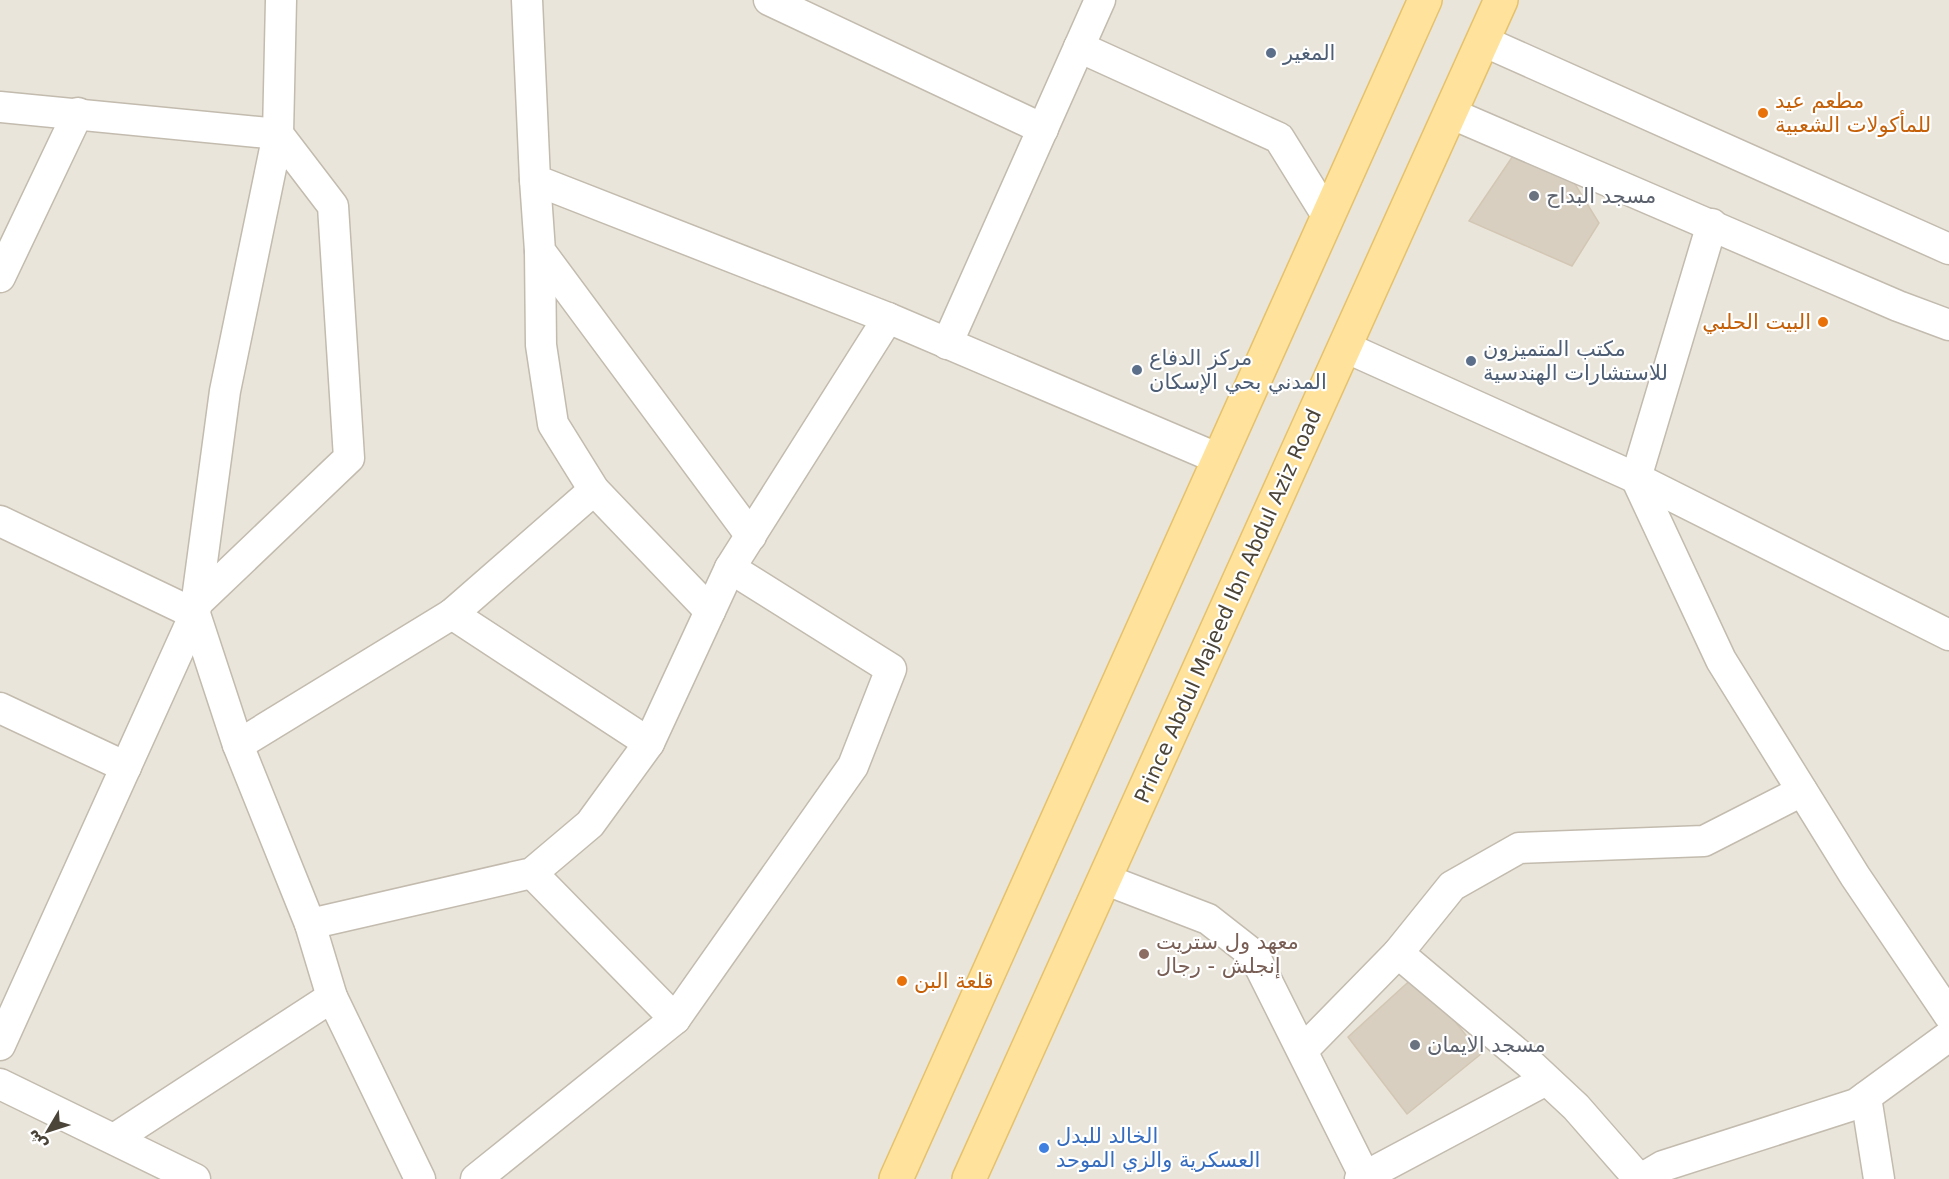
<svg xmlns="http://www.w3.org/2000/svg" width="1949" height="1179" font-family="'DejaVu Sans',Cairo,sans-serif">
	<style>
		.residential { fill: #eae5da }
		.building { fill: #d8cfc1; stroke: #d3c7b4; stroke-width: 1.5 }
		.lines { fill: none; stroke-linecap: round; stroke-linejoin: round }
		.minor-casing { stroke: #c2bbae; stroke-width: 33 }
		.primary-casing { stroke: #e6c16a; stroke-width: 36 }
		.minor { stroke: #fff; stroke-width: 30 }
		.primary { stroke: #ffe39c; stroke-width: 33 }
		.service-dot { fill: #5c6f8a; stroke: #fff; stroke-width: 2 }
		.food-dot { fill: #e8710a; stroke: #fff; stroke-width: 2 }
		.worship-dot { fill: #6b7280; stroke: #fff; stroke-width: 2 }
		.education-dot { fill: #8d6e63; stroke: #fff; stroke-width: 2 }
		.shop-dot { fill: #3f7fe0; stroke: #fff; stroke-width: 2 }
		.labels { text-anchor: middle; stroke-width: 4.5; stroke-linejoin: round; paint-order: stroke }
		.service-label { font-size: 21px; fill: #4e5e75; stroke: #fff; text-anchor: start }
		.food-label { font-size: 21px; fill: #c56008; stroke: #fff; text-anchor: start }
		.worship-label { font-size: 21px; fill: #5b616d; stroke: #fff; text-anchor: start }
		.street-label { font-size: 21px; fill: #4b4439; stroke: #fff }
		.education-label { font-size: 21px; fill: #785e54; stroke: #fff; text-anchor: start }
		.shop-label { font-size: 21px; fill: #366cbe; stroke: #fff; text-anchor: start }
	</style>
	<rect width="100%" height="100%" fill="#f6f3ec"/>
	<rect class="residential" x="0" y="0" width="1949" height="1179"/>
	<g class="building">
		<path d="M1517 150 1567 171 1599 223 1572 266 1469 221Z"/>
		<path d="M1417 974 1481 1054 1407 1114 1348 1037Z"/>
	</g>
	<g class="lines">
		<g class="minor-casing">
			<g id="minor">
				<path d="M281 0 278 134 225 391 195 614 238 745 310 924 332 997 420 1179"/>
				<path d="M527 0 535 180 888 318 1219 459"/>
				<path d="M769 0 1043 129"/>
				<path d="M1483 41 1949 249"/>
				<path d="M1079 47 1279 138 1328 217"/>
				<path d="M0 107 278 134 333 206 349 458 197 603"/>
				<path d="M1450 113 1898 306 1949 325"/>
				<path d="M535 180 540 251 751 536"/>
				<path d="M1712 224 1636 478 1721 660 1855 876 1949 1015"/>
				<path d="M540 251 541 345 553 424 594 490 710 611"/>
				<path d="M0 277 78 113"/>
				<path d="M947 344 1100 0"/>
				<path d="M1345 347 1636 478 1949 635"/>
				<path d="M0 521 195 614 0 1045"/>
				<path d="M452 614 649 743"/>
				<path d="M0 708 126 767"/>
				<path d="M238 745 452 614 594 490"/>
				<path d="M532 873 675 1019"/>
				<path d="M1104 879 1208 919 1254 955 1366 1179"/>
				<path d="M310 924 532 873 590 824 649 743 730 568 888 318"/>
				<path d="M1398 953 1530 1064 1576 1107 1639 1179"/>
				<path d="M1303 1050 1398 953 1452 886 1519 848 1704 841 1802 791"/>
				<path d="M0 1084 195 1179"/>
				<path d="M1866 1097 1879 1179"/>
				<path d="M114 1139 332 997"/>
				<path d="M476 1179 675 1019 853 766 891 669 730 568"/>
				<path d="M1360 1179 1546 1080"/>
				<path d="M1641 1179 1663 1166 1856 1104 1949 1036"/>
			</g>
		</g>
		<g class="primary-casing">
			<g id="primary">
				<path d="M896 1179 1425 0"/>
				<path d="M969 1179 1501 0"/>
			</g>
		</g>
		<use href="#minor" class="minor"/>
		<use href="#primary" class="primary"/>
	</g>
	<g class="service-dot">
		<circle cx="1271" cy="53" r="6"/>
		<circle cx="1471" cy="361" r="6"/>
		<circle cx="1137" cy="370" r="6"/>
	</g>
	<g class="food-dot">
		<circle cx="1763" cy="113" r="6"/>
		<circle cx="1823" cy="322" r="6"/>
		<circle cx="902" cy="981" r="6"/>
	</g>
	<g class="worship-dot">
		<circle cx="1534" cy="196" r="6"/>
		<circle cx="1415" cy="1045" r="6"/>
	</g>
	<circle class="education-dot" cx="1144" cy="954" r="6"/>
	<circle class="shop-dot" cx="1044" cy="1148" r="6"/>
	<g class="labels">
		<g class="service-label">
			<text x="1283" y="60">المغير</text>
			<text x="1483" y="356">مكتب المتميزون<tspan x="1483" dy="24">للاستشارات الهندسية</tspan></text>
			<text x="1149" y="365">مركز الدفاع<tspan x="1149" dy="24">المدني بحي الإسكان</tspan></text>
		</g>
		<g class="food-label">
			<text x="1775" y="108">مطعم عيد<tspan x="1775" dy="24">للمأكولات الشعبية</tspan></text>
			<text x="1811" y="329" text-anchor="end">البيت الحلبي</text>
			<text x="914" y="988">قلعة البن</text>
		</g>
		<g class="worship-label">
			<text x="1546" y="203">مسجد البداح</text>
			<text x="1427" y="1052">مسجد الايمان</text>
		</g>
		<g class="street-label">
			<text transform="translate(1228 606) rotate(-66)" y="7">Prince Abdul Majeed Ibn Abdul Aziz Road</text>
		</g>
		<g class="education-label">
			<text x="1156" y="949">معهد ول ستريت<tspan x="1156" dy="24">إنجلش - رجال</tspan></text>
		</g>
		<g class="shop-label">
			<text x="1056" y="1143">الخالد للبدل<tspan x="1056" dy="24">العسكرية والزي الموحد</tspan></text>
		</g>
	</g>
	<g transform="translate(48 1131) rotate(231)" stroke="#ffffff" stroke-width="4.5" paint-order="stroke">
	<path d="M0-4.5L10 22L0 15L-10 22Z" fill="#4b4439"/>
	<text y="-9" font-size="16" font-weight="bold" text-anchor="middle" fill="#4b4439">ش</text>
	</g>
</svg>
